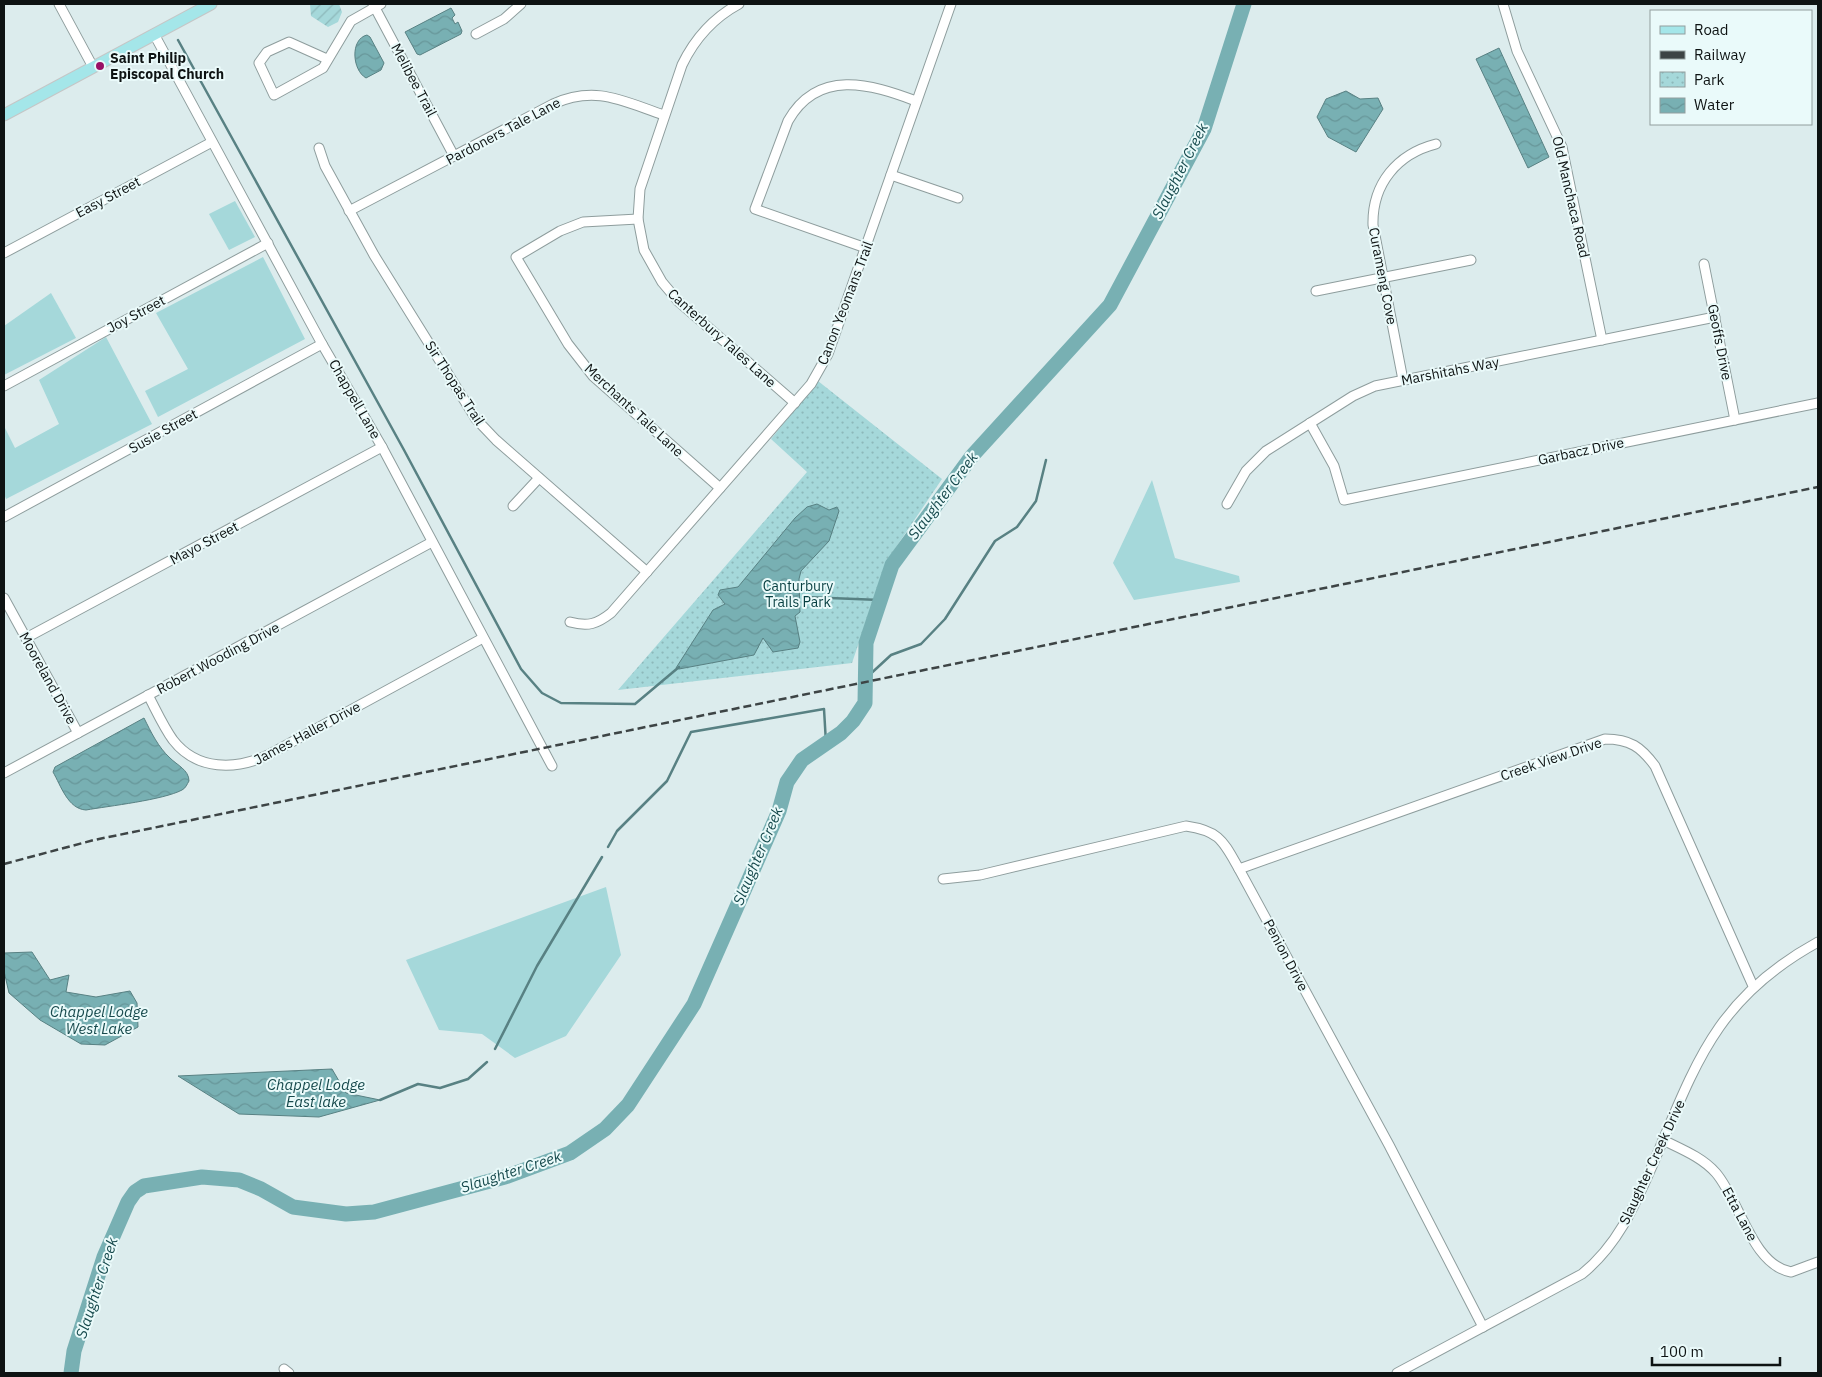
<svg xmlns="http://www.w3.org/2000/svg" width="1822" height="1377" font-family="'IBM Plex Sans',sans-serif">
	<style>
		.grass { fill: #a5d8da }
		.park { fill: url(#park-dots) }
		.garden { fill: url(#garden-furrows) }
		.water { fill: url(#water-waves); stroke: #588183 }
		.lines { fill: none; stroke-linecap: round; stroke-linejoin: round }
		.stream { stroke: #588183; stroke-width: 2.5 }
		.river { stroke: #78b0b3; stroke-width: 15 }
		.minor-casing { stroke: #8e9d9d; stroke-width: 11 }
		.major-casing { stroke: #c5c6c6; stroke-width: 13 }
		.minor { stroke: #fff; stroke-width: 9 }
		.major { stroke: #a4e6e9; stroke-width: 11 }
		.rail { stroke: #3d4445; stroke-width: 2.5; stroke-dasharray: 8 4; stroke-linecap: butt }
		.poi-dot { fill: #991266; stroke: #eafafa; stroke-width: 2 }
		.labels { text-anchor: middle; stroke-width: 4; stroke-linejoin: round; paint-order: stroke }
		.poi-label { font-size: 14px; font-weight: bold; fill: #0e1313; stroke: #eafafa; text-anchor: start }
		.street-label { font-size: 14px; fill: #0e1313; stroke: #eafafa }
		.park-label { font-size: 14px; fill: #063e40; stroke: #eafafa }
		.water-label { font-size: 15px; font-style: italic; fill: #174a4d; stroke: #eafafa }
	</style>
	<defs>
		<pattern id="park-dots" width="8" height="8" patternUnits="userSpaceOnUse" patternTransform="scale(1.25)"><rect width="8" height="8" fill="#a5d8da"/><path d="M2 2h.1M6 6h.1" fill="none" stroke="#8db8ba" stroke-width="1.8" stroke-linecap="round"/></pattern>
		<pattern id="garden-furrows" width="10" height="10" patternUnits="userSpaceOnUse" patternTransform="scale(1.25)"><rect width="10" height="10" fill="#a5d8da"/><path d="M-1 1l2-2M0 10L10 0M9 11l2-2" fill="none" stroke="#8db8ba"/></pattern>
		<pattern id="water-waves" width="16" height="10" patternUnits="userSpaceOnUse" patternTransform="scale(1.25)"><rect width="16" height="10" fill="#78b0b3"/><path d="M0 5q4-4 8 0t8 0" fill="none" stroke="#679699"/></pattern>
	</defs>
	<rect width="100%" height="100%" fill="#dceced"/>
	<g class="grass">
		<path d="M235 201 255 237 229 250 209 214Z"/>
		<path d="M263 257 305 339 158 417 145 391 188 369 156 313Z"/>
		<path d="M51 293 76 338 4 375V326Z"/>
		<path d="M106 337 152 424 6 499 4 494V426L15 448 59 424 39 380Z"/>
		<path d="M1152 480 1175 558 1239 576 1240 582 1134 600 1113 563Z"/>
		<path d="M606 887 621 955 566 1036 515 1058 482 1034 439 1030 406 960Z"/>
	</g>
	<path class="park" d="M818 381 942 479 886 562 852 663 618 690 807 472 771 439Z"/>
	<path class="garden" d="M310 4H339L342 12 338 22 328 27 311 16Z"/>
	<g class="water">
		<path d="M451 8 455 15 452 18 455 24 458 22 462 31 461 34 420 55 417 54 405 32Z"/>
		<path d="M367 35 370 37 384 63 381 70 366 78C352 70 350 39 367 35Z"/>
		<path d="M1499 48 1549 157 1528 168 1476 59Z"/>
		<path d="M1346 91 1360 99 1378 98 1383 109 1356 152 1328 137 1317 117 1326 99Z"/>
		<path d="M817 504 829 510 837 507 839 511 829 541 801 571 799 579 800 612 795 616 800 642 798 648 773 652 763 638 754 655 679 669 676 668 713 610 725 604 718 595 720 590 738 587 795 518 807 507Z"/>
		<path d="M144 718C151 732 158 747 170 758 177 765 189 770 189 781 187 784 186 788 182 790 163 800 109 806 86 810 68 809 61 786 53 772L55 767Z"/>
		<path d="M32 952 50 980 69 975 66 992 96 997 130 991 137 1003 138 1027 105 1045 81 1044 40 1020 9 993 4 971V953Z"/>
		<path d="M332 1069 346 1093 380 1100 319 1117 239 1114 178 1076Z"/>
	</g>
	<g class="lines">
		<g class="stream">
			<path d="M178 40 404 450 521 669 542 693 561 703 635 704 679 667"/>
			<path d="M805 597 880 600"/>
			<path d="M865 679 891 655 921 644 945 619 995 541 1017 527 1036 501 1046 460"/>
			<path d="M608 847 617 831 667 781 691 732 824 709 826 743"/>
			<path d="M495 1049 537 966 602 857"/>
			<path d="M380 1100 418 1084 440 1088 468 1079 487 1062"/>
		</g>
		<path class="river" d="M71 1373 74 1351 104 1257 128 1202 135 1192 144 1186 202 1177 239 1180 261 1189 293 1207 346 1214 374 1212 505 1177 570 1153 605 1129 628 1105 694 1004 779 811 787 782 802 760 841 733 853 721 865 703 866 643 892 565 972 456 1110 305 1204 129 1244 4"/>
		<g class="minor-casing">
			<g id="minor">
				<path d="M59 4 93 67"/>
				<path d="M373 4 454 156"/>
				<path d="M739 4C713 18 695 38 682 65L640 189 638 219 644 250 662 282 678 301 795 403"/>
				<path d="M1503 4 1517 51 1562 147 1602 340"/>
				<path d="M154 34 322 344 382 447 552 766"/>
				<path d="M476 34 504 19 521 4"/>
				<path d="M327 59 289 42 267 52 259 63 274 95 323 68 351 21 381 4"/>
				<path d="M319 148 325 166 374 255 476 419 496 440 647 572"/>
				<path d="M891 175 958 198"/>
				<path d="M349 211 553 104C596 85 622 101 664 115"/>
				<path d="M638 219 583 222 560 231 516 257 568 344 593 376 720 488"/>
				<path d="M866 248 755 209 788 121C818 68 871 84 916 101"/>
				<path d="M4 253 212 142"/>
				<path d="M1704 264 1735 420"/>
				<path d="M1316 291 1471 260"/>
				<path d="M1403 380 1373 225C1372 184 1397 154 1436 144"/>
				<path d="M4 386 268 243"/>
				<path d="M1310 423 1334 466 1344 500 1818 403"/>
				<path d="M1227 504 1246 471 1266 451 1353 396 1375 386 1715 317"/>
				<path d="M513 506 539 478"/>
				<path d="M4 517 322 344"/>
				<path d="M4 598 78 733"/>
				<path d="M570 622C588 627 597 624 611 613L811 384 828 354 951 4"/>
				<path d="M26 638 382 447"/>
				<path d="M148 695C156 710 163 726 173 740 197 771 236 770 268 755L483 638"/>
				<path d="M4 773 432 542"/>
				<path d="M1239 869 1605 739C1630 739 1641 747 1655 766L1753 986"/>
				<path d="M943 879 980 875 1186 826C1220 831 1223 841 1239 869L1389 1145 1483 1327"/>
				<path d="M1663 1140C1681 1149 1702 1157 1716 1173 1740 1201 1752 1265 1791 1272L1818 1262"/>
				<path d="M284 1369 289 1373"/>
				<path d="M1397 1373 1582 1274C1618 1245 1635 1205 1653 1164 1696 1063 1716 998 1818 942"/>
			</g>
		</g>
		<g class="major-casing">
			<path id="major" d="M4 115 211 4"/>
		</g>
		<use href="#minor" class="minor"/>
		<use href="#major" class="major"/>
		<path class="rail" d="M4 864 94 840 1818 487"/>
	</g>
	<circle class="poi-dot" cx="100" cy="66" r="5"/>
	<g class="labels">
		<g class="poi-label">
			<text x="110" y="63">Saint Philip<tspan x="110" dy="16">Episcopal Church</tspan></text>
		</g>
		<g class="street-label">
			<text transform="translate(414 80) rotate(62)" y="5">Melibee Trail</text>
			<text transform="translate(503 131) rotate(-28)" y="5">Pardoners Tale Lane</text>
			<text transform="translate(108 197) rotate(-28)" y="5">Easy Street</text>
			<text transform="translate(1571 197) rotate(77)" y="5">Old Manchaca Road</text>
			<text transform="translate(1383 276) rotate(79)" y="5">Curameng Cove</text>
			<text transform="translate(845 303) rotate(-69)" y="5">Canon Yeomans Trail</text>
			<text transform="translate(136 314) rotate(-28)" y="5">Joy Street</text>
			<text transform="translate(722 338) rotate(42)" y="5">Canterbury Tales Lane</text>
			<text transform="translate(1720 342) rotate(79)" y="5">Geoffs Drive</text>
			<text transform="translate(1450 371) rotate(-11)" y="5">Marshitahs Way</text>
			<text transform="translate(455 383) rotate(57)" y="5">Sir Thopas Trail</text>
			<text transform="translate(355 399) rotate(60)" y="5">Chappell Lane</text>
			<text transform="translate(634 410) rotate(43)" y="5">Merchants Tale Lane</text>
			<text transform="translate(163 431) rotate(-29)" y="5">Susie Street</text>
			<text transform="translate(1581 451) rotate(-12)" y="5">Garbacz Drive</text>
			<text transform="translate(204 543) rotate(-28)" y="5">Mayo Street</text>
			<text transform="translate(218 658) rotate(-28)" y="5">Robert Wooding Drive</text>
			<text transform="translate(48 678) rotate(61)" y="5">Mooreland Drive</text>
			<text transform="translate(307 733) rotate(-28)" y="5">James Haller Drive</text>
			<text transform="translate(1551 759) rotate(-19)" y="5">Creek View Drive</text>
			<text transform="translate(1286 955) rotate(62)" y="5">Penion Drive</text>
			<text transform="translate(1652 1162) rotate(-65)" y="5">Slaughter Creek Drive</text>
			<text transform="translate(1740 1214) rotate(62)" y="5">Etta Lane</text>
		</g>
		<g class="park-label">
			<text x="798" y="591">Canturbury<tspan x="798" dy="16">Trails Park</tspan></text>
		</g>
		<g class="water-label">
			<text transform="translate(1180 171) rotate(-63)" y="5">Slaughter Creek</text>
			<text transform="translate(943 496) rotate(-53)" y="5">Slaughter Creek</text>
			<text transform="translate(758 856) rotate(-67)" y="5">Slaughter Creek</text>
			<text x="99" y="1017">Chappel Lodge<tspan x="99" dy="17">West Lake</tspan></text>
			<text x="316" y="1090">Chappel Lodge<tspan x="316" dy="17">East lake</tspan></text>
			<text transform="translate(511 1172) rotate(-18)" y="5">Slaughter Creek</text>
			<text transform="translate(97 1288) rotate(-72)" y="5">Slaughter Creek</text>
		</g>
	</g>
	<rect width="1822" height="1377" fill="none" stroke="#0e1313" stroke-width="10"/>
	<rect x="1650" y="10" width="162" height="115" fill="#eafafa" stroke="#929e9e"/>
	<rect x="1660" y="26" width="25" height="8" fill="#a4e6e9" stroke="#929e9e"/>
	<text x="1694" y="35" font-size="15" fill="#0e1313">Road</text>
	<rect x="1660" y="51" width="25" height="8" fill="#3d4445" stroke="#929e9e"/>
	<text x="1694" y="60" font-size="15" fill="#0e1313">Railway</text>
	<rect x="1660" y="72" width="25" height="15" fill="url(#park-dots)" stroke="#929e9e"/>
	<text x="1694" y="85" font-size="15" fill="#0e1313">Park</text>
	<rect x="1660" y="98" width="25" height="15" fill="url(#water-waves)" stroke="#929e9e"/>
	<text x="1694" y="110" font-size="15" fill="#0e1313">Water</text>
	<path d="M1652 1357v8h128v-8" fill="none" stroke="#0e1313" stroke-width="2.5"/>
	<text x="1660" y="1357" font-size="15" fill="#0e1313" stroke="#eafafa" stroke-width="4" paint-order="stroke">100 m</text>
</svg>
